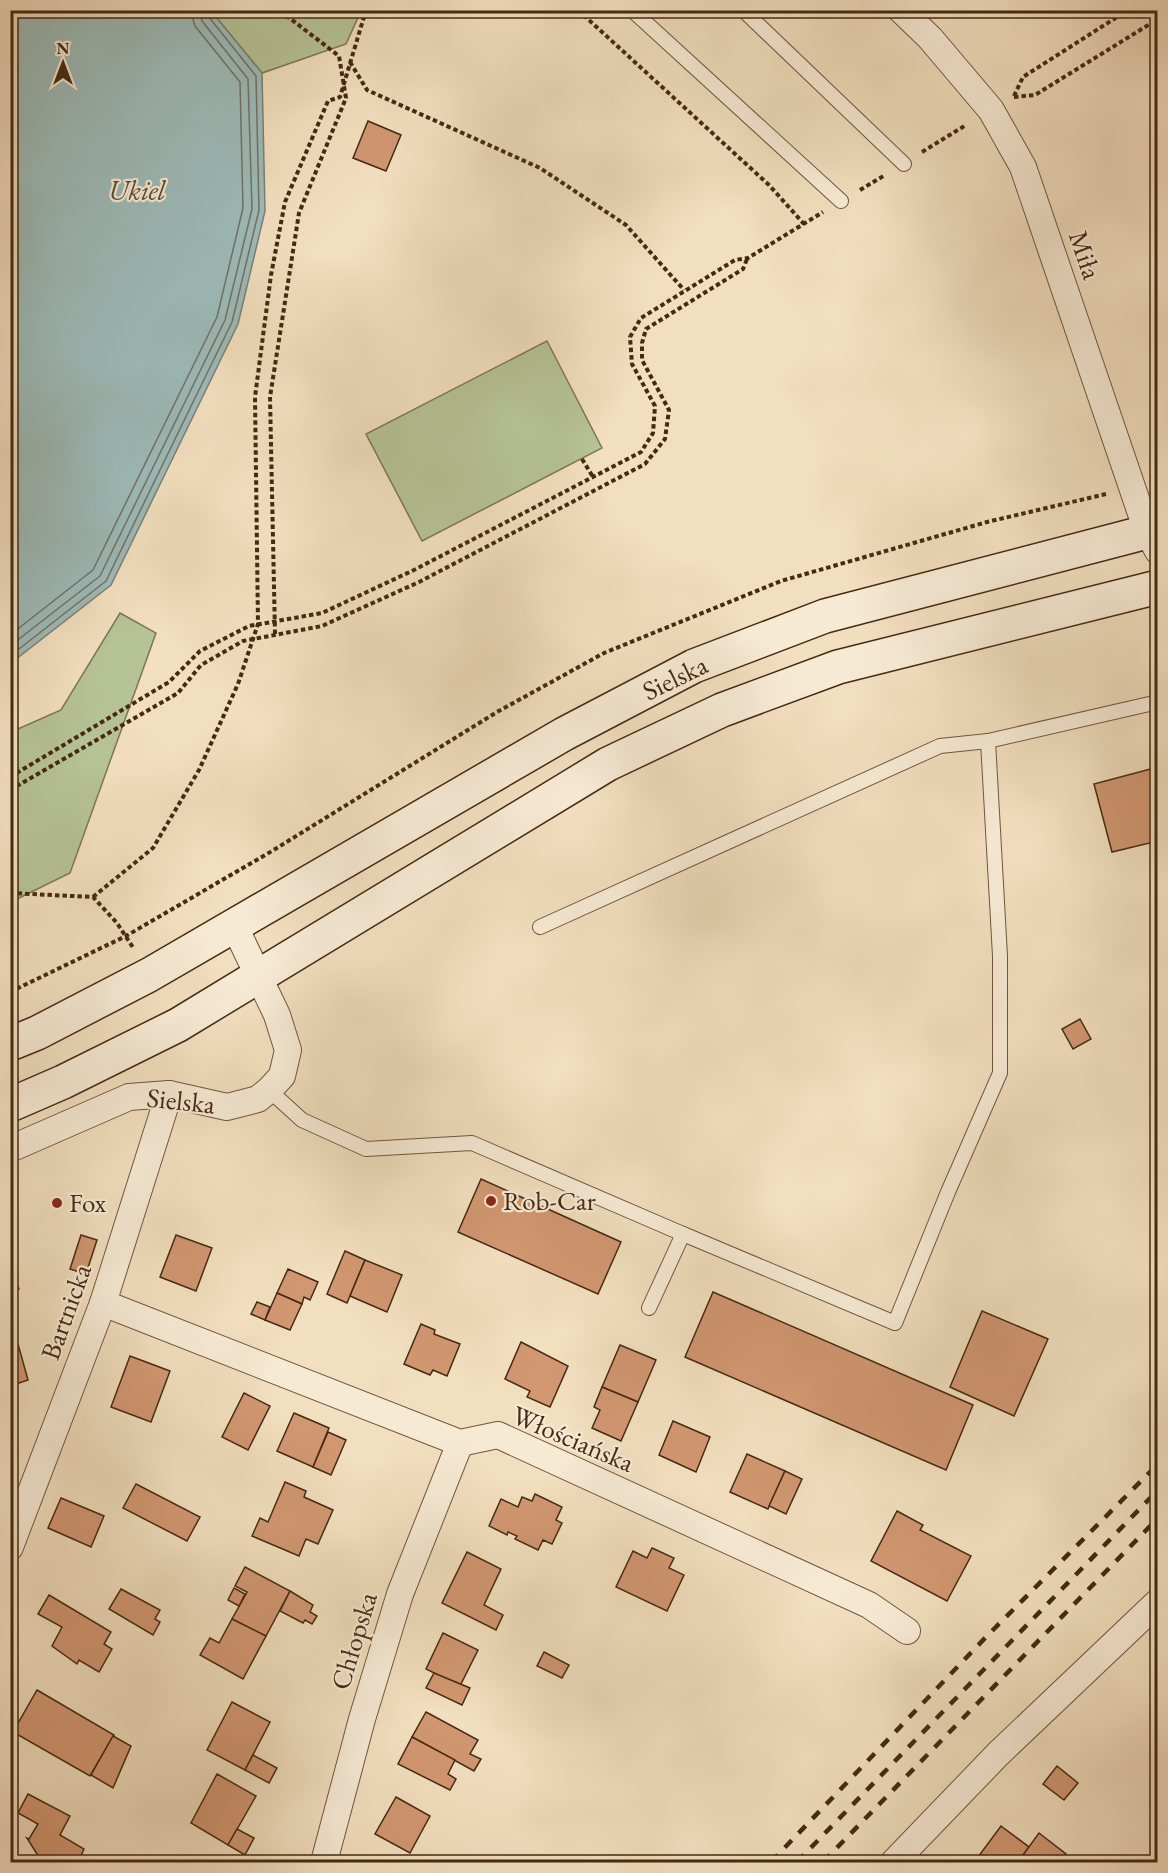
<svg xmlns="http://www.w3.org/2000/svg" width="1168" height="1873" font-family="'EB Garamond',serif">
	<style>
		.green { fill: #b6c396; stroke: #7e7654; stroke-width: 1.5 }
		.water { fill: #9dbbb9; stroke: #7a8177; stroke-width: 1.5 }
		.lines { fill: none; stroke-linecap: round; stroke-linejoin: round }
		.shore { stroke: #717266; stroke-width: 1.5 }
		.building { fill: #d19771; stroke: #452913; stroke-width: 1.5 }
		.lane-casing { stroke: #70563e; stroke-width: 16 }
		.street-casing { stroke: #70563e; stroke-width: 28 }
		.secondary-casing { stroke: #452913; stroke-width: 36 }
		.path { stroke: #452913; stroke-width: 4; stroke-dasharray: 4.5 3; stroke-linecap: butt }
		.lane { stroke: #f7ead5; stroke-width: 14 }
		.street { stroke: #f7ead5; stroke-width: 26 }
		.secondary { stroke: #f7ead5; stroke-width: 33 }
		.rail { stroke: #452913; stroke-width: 4.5; stroke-dasharray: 10 10; stroke-linecap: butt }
		.poi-dot { fill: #8f2418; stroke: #f7ead5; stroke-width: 2 }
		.labels { text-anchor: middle; stroke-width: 4.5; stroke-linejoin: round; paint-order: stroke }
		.street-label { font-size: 27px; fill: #452913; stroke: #f7ead5 }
		.poi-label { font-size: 27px; fill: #452913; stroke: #f7ead5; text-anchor: start }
		.water-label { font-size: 28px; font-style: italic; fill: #5b4e3c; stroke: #f7ead5 }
	</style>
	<rect width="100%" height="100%" fill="#f2dfbf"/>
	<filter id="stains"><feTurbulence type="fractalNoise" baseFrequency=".00333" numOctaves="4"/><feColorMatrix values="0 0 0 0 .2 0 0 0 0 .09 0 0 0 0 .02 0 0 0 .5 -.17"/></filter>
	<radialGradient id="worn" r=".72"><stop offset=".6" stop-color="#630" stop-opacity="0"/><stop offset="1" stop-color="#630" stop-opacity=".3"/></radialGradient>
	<g class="green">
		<path d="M211 11H361L346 44 262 73Z"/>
		<path d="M547 341 602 448 422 541 366 434Z"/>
		<path d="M120 613 156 633 70 873 11 902V732L61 710Z"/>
	</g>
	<path class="water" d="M11 10 211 11 262 73 265 211 238 324 111 585 11 663Z"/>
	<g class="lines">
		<g class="shore">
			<path d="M10 635 93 570 217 317 243 208 240 82 195 26 190 10"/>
			<path d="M10 646 100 576 225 320 252 209 248 79 202 21 200 10"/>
			<path d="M10 656 106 581 232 322 259 210 256 76 208 16 207 10"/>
		</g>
	</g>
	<g class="building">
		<path d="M368 121 401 135 386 171 353 158Z"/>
		<path d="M1158 767V841L1112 852 1094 784Z"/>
		<path d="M1080 1019 1091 1039 1073 1049 1062 1029Z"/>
		<path d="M481 1179 621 1242 598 1294 458 1232Z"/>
		<path d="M81 1235 97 1240 86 1274 70 1269Z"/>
		<path d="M176 1235 212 1248 196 1291 160 1277Z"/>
		<path d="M345 1251 365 1260 347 1303 327 1294Z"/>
		<path d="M365 1260 402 1275 387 1312 350 1296Z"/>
		<path d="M10 1267 19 1289 10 1293Z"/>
		<path d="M288 1269 318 1282 310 1300 304 1297 302 1304 277 1293Z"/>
		<path d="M713 1292 973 1405 946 1470 685 1357Z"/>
		<path d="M277 1293 302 1304 290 1330 265 1320Z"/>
		<path d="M257 1302 270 1307 265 1320 251 1314Z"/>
		<path d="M982 1311 1048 1339 1014 1416 950 1387Z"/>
		<path d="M421 1324 435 1330 434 1334 460 1344 447 1376 433 1370 430 1375 404 1364Z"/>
		<path d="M521 1342 568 1366 550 1407 527 1397 530 1391 505 1379Z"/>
		<path d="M18 1344 28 1380 10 1386V1346Z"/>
		<path d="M620 1345 656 1360 638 1402 602 1387Z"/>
		<path d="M130 1356 170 1371 151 1422 111 1407Z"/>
		<path d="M602 1387 638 1402 621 1441 592 1428 600 1410 594 1407Z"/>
		<path d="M244 1393 270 1406 248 1450 222 1437Z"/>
		<path d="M294 1413 329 1428 313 1467 277 1451Z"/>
		<path d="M673 1421 710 1437 696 1472 659 1455Z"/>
		<path d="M328 1432 346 1440 331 1475 313 1467Z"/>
		<path d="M747 1454 785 1471 768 1509 730 1492Z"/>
		<path d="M785 1471 802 1479 786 1514 769 1506Z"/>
		<path d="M285 1482 306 1491 304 1497 333 1510 318 1544 306 1539 299 1556 252 1536 260 1518 268 1522Z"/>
		<path d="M136 1484 200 1517 187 1541 123 1508Z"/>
		<path d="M535 1494 562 1507 556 1520 562 1523 552 1544 543 1540 538 1550 515 1539 517 1536 508 1532 507 1535 489 1526 501 1499 518 1507 522 1497 532 1501Z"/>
		<path d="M61 1498 104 1516 91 1547 48 1528Z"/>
		<path d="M897 1511 923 1525 920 1530 971 1556 947 1601 871 1561Z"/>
		<path d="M652 1548 674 1558 669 1568 684 1575 667 1611 616 1587 633 1551 647 1558Z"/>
		<path d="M467 1552 501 1569 484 1605 503 1615 496 1630 442 1603Z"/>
		<path d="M245 1567 290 1591 266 1636 232 1619 247 1592 235 1586Z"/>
		<path d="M234 1588 245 1594 239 1606 228 1600Z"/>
		<path d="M121 1589 160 1610 155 1619 160 1622 153 1635 109 1609Z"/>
		<path d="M290 1591 313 1605 310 1612 317 1616 312 1624 305 1620 303 1623 280 1611Z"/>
		<path d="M49 1595 111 1632 104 1644 112 1649 99 1672 79 1660 77 1664 52 1646 62 1627 38 1614Z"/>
		<path d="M232 1619 266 1636 243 1679 200 1655 210 1638 219 1643Z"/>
		<path d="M443 1633 478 1650 460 1686 426 1669Z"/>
		<path d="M544 1652 569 1665 562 1678 537 1666Z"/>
		<path d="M434 1673 470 1688 462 1705 426 1688Z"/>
		<path d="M37 1690 114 1735 90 1776 13 1732Z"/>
		<path d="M232 1702 270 1722 245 1770 207 1750Z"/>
		<path d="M426 1712 478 1740 470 1754 481 1759 474 1771 412 1737Z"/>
		<path d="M113 1736 131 1746 113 1788 91 1775Z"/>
		<path d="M412 1737 455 1760 448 1774 456 1779 450 1790 398 1764Z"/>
		<path d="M253 1755 277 1768 269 1783 245 1770Z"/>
		<path d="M1057 1766 1078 1783 1064 1800 1043 1784Z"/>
		<path d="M217 1774 256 1796 228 1845 191 1823Z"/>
		<path d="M28 1794 70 1816 60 1835 84 1849 78 1862H42L27 1838 29 1839 38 1824 18 1813Z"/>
		<path d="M396 1797 430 1816 410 1853 375 1834Z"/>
		<path d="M1001 1826 1029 1847 1018 1862H986L978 1857Z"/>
		<path d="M237 1829 254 1838 245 1855 228 1845Z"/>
		<path d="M1039 1833 1066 1854 1060 1862H1018Z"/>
	</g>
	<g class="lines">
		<g class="lane-casing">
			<g id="lane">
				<path d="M632 10 841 201"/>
				<path d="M743 10 904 164"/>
				<path d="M540 927 940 746 988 741"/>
				<path d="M269 1090 302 1120 366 1149 472 1143 683 1234 649 1308"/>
				<path d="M683 1234 895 1323 948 1192 1000 1073V956L988 741 1158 702"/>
			</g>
		</g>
		<g class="street-casing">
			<g id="street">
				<path d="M901 10 930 38 991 110 1023 167 1147 531 1158 551"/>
				<path d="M10 1149 129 1097 169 1094 227 1107 258 1099 269 1090 282 1076 288 1050 277 1015 235 927"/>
				<path d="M103 1303 460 1443 498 1435 869 1605 907 1631"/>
				<path d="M10 1547 103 1303 169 1094"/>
				<path d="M324 1862 362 1719 400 1594 460 1443"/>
				<path d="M894 1862 998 1754 1158 1602"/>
			</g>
		</g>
		<g class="secondary-casing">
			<g id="secondary">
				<path d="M10 1044 37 1033 149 975 564 734 694 666 825 616 1158 529"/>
				<path d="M10 1105 63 1082 178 1025 608 764 722 710 838 667 1158 587"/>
			</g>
		</g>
		<g class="path">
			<path d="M578 10 769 185 804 224"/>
			<path d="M350 62 367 90 540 168 626 225 684 290"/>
			<path d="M1014 96 1023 77 1128 10"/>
			<path d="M1014 97 1035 95 1158 19"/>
			<path d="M922 152 966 125"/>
			<path d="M860 190 885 175"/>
			<path d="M582 459 593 477"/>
			<path d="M275 634 270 397 299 213 346 98 339 56 279 10"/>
			<path d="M10 777 169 682 200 651 249 626 322 613 414 570 641 452 653 433 655 406 632 364 630 337 641 318 735 260 748 258 823 212"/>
			<path d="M10 790 178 693 201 665 243 641 322 626 419 582 645 464 665 439 669 410 642 360V343L646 329 743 269 747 259"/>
			<path d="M10 893 93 897 117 923 134 949"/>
			<path d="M93 897 153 848 199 770 238 684 258 624 255 397 271 275 285 202 328 101 340 97 366 10"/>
			<path d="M10 992 126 936 272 851 497 712 604 653 781 581 987 522 1106 494"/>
			<path d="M10 1858 14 1862"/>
		</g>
		<use href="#lane" class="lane"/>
		<use href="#street" class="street"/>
		<use href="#secondary" class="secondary"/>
		<g class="rail">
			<path d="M771 1862 986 1637 1158 1464"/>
			<path d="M797 1862 1158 1490"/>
			<path d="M823 1862 1158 1518"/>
		</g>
	</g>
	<g class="poi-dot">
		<circle cx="491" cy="1201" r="6"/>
		<circle cx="57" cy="1203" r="6"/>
	</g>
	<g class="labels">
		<g class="street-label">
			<text transform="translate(1085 255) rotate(71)" y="9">Miła</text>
			<text transform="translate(675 678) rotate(-26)" y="9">Sielska</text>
			<text transform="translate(181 1101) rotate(6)" y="9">Sielska</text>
			<text transform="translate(66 1312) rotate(-70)" y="9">Bartnicka</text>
			<text transform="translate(573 1439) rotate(23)" y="9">Włościańska</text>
			<text transform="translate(354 1641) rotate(-73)" y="9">Chłopska</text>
		</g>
		<g class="poi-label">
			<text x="503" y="1210">Rob-Car</text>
			<text x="69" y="1212">Fox</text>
		</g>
		<g class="water-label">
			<text x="137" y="200">Ukiel</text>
		</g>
	</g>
	<rect width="1168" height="1873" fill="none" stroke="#f2dfbf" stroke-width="36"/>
	<rect x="12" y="12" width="1144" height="1849" fill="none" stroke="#452913" stroke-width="3"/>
	<rect x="18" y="18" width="1132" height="1837" fill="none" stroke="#452913" stroke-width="1.5"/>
	<g transform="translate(63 63)" stroke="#f7ead5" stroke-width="4.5" paint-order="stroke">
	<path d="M0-4.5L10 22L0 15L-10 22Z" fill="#452913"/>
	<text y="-9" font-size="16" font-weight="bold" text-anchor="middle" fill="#452913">N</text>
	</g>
	<rect width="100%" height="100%" filter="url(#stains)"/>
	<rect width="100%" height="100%" fill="url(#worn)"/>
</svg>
